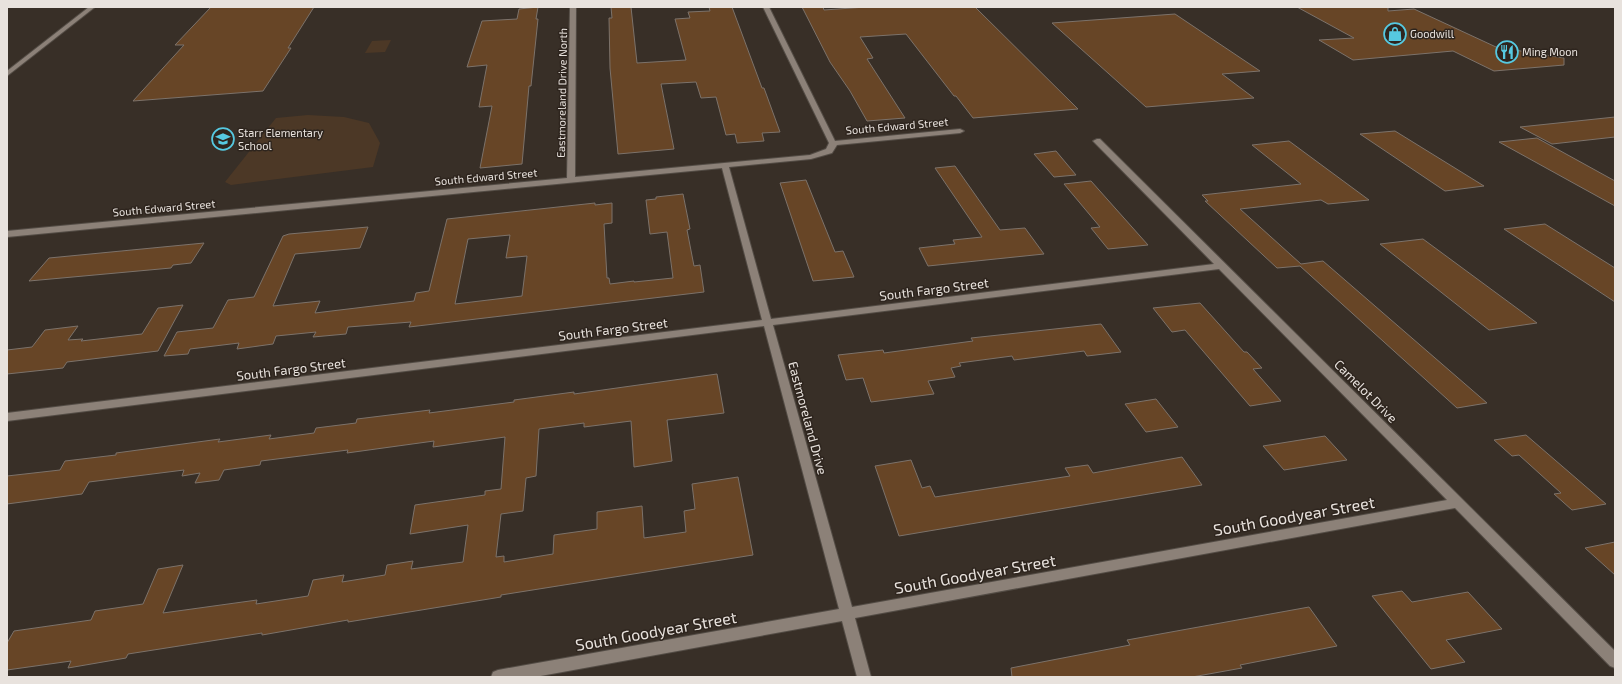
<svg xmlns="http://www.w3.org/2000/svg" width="1622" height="684" font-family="'Exo 2',sans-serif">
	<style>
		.green { fill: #4c3826 }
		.building { fill: #674526; stroke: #7c726a; fill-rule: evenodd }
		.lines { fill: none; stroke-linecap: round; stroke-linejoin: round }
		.minor-casing { stroke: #534c45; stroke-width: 2 }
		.minor { fill: #8c8178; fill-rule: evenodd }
		.labels { text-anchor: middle; stroke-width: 3; stroke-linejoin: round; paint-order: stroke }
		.far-poi-label { font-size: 11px; fill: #e8e2dd; stroke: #2e251e; text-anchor: start }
		.far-street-label { font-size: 11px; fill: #e8e2dd; stroke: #2e251e }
		.street-label { font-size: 13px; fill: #e8e2dd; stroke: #2e251e }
		.near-street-label { font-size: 16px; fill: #e8e2dd; stroke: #2e251e }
	</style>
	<rect width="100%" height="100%" fill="#382f27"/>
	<g class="green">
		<path d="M391 40 385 52 365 53 372 41Z"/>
		<path d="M308 115 344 117 369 123 380 143 373 167 231 185 225 182 276 118Z"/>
	</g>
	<g class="building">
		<path d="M211 7H314L288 48H291L263 91 133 101 184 45H175Z"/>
		<path d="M538 7 536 19H538L531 86H529L522 164 480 168 492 106 479 107 487 65 467 67 482 21 517 19 519 9Z"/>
		<path d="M611 7H631L637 63 686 60 675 19 690 18 688 12 710 11 709 7H732L762 88H764L780 132 762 133 764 141 737 143 735 134 726 135 716 97 701 98 696 82 661 84 674 149 618 154 610 68 609 18H612Z"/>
		<path d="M802 7H823L824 10 866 7H975L1078 109 973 118 956 96H954L906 34 860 37 873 58 867 59 905 118 867 121 850 91 830 62Z"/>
		<path d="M1297 7H1388V11L1414 9 1496 47 1564 58V65L1494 71 1453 51 1353 60 1319 40 1354 38Z"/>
		<path d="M1175 14 1260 71 1222 74 1254 98 1146 107 1052 23Z"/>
		<path d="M1615 117V137L1552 144 1520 127Z"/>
		<path d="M1395 131 1484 186 1445 191 1360 134Z"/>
		<path d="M1537 138 1615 181V206L1499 142Z"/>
		<path d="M1289 141 1369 200 1328 204 1321 200 1240 209 1301 264 1323 261 1487 403 1457 408 1300 266 1277 268 1205 201H1208L1202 195 1301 184 1252 145Z"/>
		<path d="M1056 151 1076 175 1054 177 1034 154Z"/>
		<path d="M955 166 1000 230 1025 228 1044 254 928 266 919 248 955 244 953 240 982 237 935 168Z"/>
		<path d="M806 180 835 252 843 251 854 277 813 281 780 183Z"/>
		<path d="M1091 181 1148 245 1108 249 1091 228 1100 227 1064 184Z"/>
		<path d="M683 194 690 229 687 230 694 266 700 265 704 292 409 327 411 322 348 327 346 334 313 337 316 332 276 336 273 344 237 349 239 343 190 349 188 354 164 356 177 332 213 328 228 300 254 297 283 236 289 234 368 227 360 248 295 254 273 306 320 301 315 313 414 301 416 293 429 291 447 219 595 203V205L612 203V223L604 224 607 278H609L610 284 634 281V282L673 278 667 232 650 234 646 200 656 199V197ZM510 235 506 258 527 256 522 296 455 304 468 239Z"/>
		<path d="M1545 224 1615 268V302L1504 229Z"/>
		<path d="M1423 239 1537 323 1489 330 1380 244Z"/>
		<path d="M204 243 191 263 173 265 171 268 29 281 49 258Z"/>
		<path d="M1200 303 1244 352H1247L1262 368 1253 369 1281 401 1250 406 1185 330 1172 332 1153 308Z"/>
		<path d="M183 305 158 351 67 362 63 368 7 374V350L32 347 45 330 78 326 68 340 83 339 81 341 142 334 158 308Z"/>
		<path d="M1101 324 1121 352 1087 356 1084 351 1014 360 1012 356 959 363 961 366 951 368 955 377 928 381 934 394 871 402 863 378 846 380 838 355 883 350 884 353 973 341 971 338Z"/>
		<path d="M717 374 724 413 667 420 672 461 634 467 631 421 584 427V423L539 429 536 476 526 478 523 511 501 514 496 557 504 556V562L553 554 554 535 597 529V512L642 506 644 538 686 532 684 511 695 509 692 484 738 477 753 555 501 595V597L348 622V620L262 635V633L128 654 126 658 68 668 71 661 7 670V643L14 631 91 620 95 611 143 604 158 569 183 565 163 613 257 600 256 604 308 596 313 580 344 575 342 582 385 575 387 565 413 561 411 569 463 562 468 525 410 534 415 505 485 495V491L501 489 505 437 433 447 434 441 347 453 348 450 261 461 260 465 224 470 219 480 195 483 200 473 182 476 184 470 89 482 82 494 7 504V476L60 470 65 461 116 455V453L220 439 218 442 271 435 269 439 314 433 316 428 356 423 357 419 430 410 429 413 514 402V400L574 392V394Z"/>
		<path d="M1156 399 1178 427 1146 432 1125 404Z"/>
		<path d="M1526 435 1606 504 1572 510 1554 494 1561 493 1519 455 1512 456 1494 440Z"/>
		<path d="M1325 436 1347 460 1284 470 1263 446Z"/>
		<path d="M1182 457 1202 485 899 536 875 466 911 460 922 488 930 486 935 497 1070 476 1065 468 1088 465 1093 473Z"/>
		<path d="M1615 542V575L1585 548Z"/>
		<path d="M1402 591 1412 602 1468 592 1502 629 1446 640 1465 662 1431 669 1372 596Z"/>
		<path d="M1309 607 1337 646 1240 665 1242 668 1192 677H1012L1011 668 1130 645 1127 640Z"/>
	</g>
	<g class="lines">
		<g class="minor-casing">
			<g id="minor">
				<path d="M89 7H95L7 76V71Z"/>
				<path d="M570 7H576L575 177 810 155 826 149 829 143 763 7H769L835 141 960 129 964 131 960 133 837 145 832 153 811 159 729 167 771 319 1214 264 1093 141 1097 139H1100L1615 651V668L1610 666 1455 508 855 618 871 677H857L842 621 535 677H491L493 672 498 670 839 609 764 326 7 421V413L762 320 722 168 7 237V231L567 178ZM1219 269 1447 500 852 607 773 325Z"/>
			</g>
		</g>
		<use href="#minor" class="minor"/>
	</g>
	<defs>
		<g id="shop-ring" transform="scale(1.15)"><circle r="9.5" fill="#2e251e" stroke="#56c9e1" stroke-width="1.5"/><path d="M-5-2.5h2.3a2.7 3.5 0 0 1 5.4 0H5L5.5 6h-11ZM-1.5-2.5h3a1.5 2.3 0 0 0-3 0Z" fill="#56c9e1"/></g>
		<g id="restaurant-ring" transform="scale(1.15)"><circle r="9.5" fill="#2e251e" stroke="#56c9e1" stroke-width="1.5"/><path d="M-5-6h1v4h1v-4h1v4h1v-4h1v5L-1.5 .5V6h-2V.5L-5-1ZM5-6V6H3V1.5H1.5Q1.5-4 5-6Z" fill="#56c9e1"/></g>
		<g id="school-ring" transform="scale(1.15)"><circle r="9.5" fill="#2e251e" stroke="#56c9e1" stroke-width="1.5"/><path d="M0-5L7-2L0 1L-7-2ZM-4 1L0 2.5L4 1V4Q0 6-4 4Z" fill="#56c9e1"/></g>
	</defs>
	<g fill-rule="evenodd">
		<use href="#shop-ring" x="1395" y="34"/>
		<use href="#restaurant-ring" x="1507" y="52"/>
		<use href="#school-ring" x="223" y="139"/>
	</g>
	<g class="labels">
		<g class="far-poi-label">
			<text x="1410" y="38">Goodwill</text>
			<text x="1522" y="56">Ming Moon</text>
			<text x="238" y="137">Starr Elementary<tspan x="238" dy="13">School</tspan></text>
		</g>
		<g class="far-street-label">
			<text transform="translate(562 93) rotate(-89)" y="4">Eastmoreland Drive North</text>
			<text transform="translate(897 126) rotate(-5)" y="4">South Edward Street</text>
			<text transform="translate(486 177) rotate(-5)" y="4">South Edward Street</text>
			<text transform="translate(164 208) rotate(-5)" y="4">South Edward Street</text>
		</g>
		<g class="street-label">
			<text transform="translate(934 289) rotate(-7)" y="5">South Fargo Street</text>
			<text transform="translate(613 329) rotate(-7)" y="5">South Fargo Street</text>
			<text transform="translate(291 369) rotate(-7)" y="5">South Fargo Street</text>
			<text transform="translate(1366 391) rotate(45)" y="5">Camelot Drive</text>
			<text transform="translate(808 418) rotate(75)" y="5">Eastmoreland Drive</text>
		</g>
		<g class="near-street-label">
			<text transform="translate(1294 516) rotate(-10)" y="6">South Goodyear Street</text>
			<text transform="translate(975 574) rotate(-10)" y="6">South Goodyear Street</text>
			<text transform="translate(656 631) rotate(-10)" y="6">South Goodyear Street</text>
		</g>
	</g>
	<rect width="1622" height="684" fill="none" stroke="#e8e2dd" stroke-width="16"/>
</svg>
